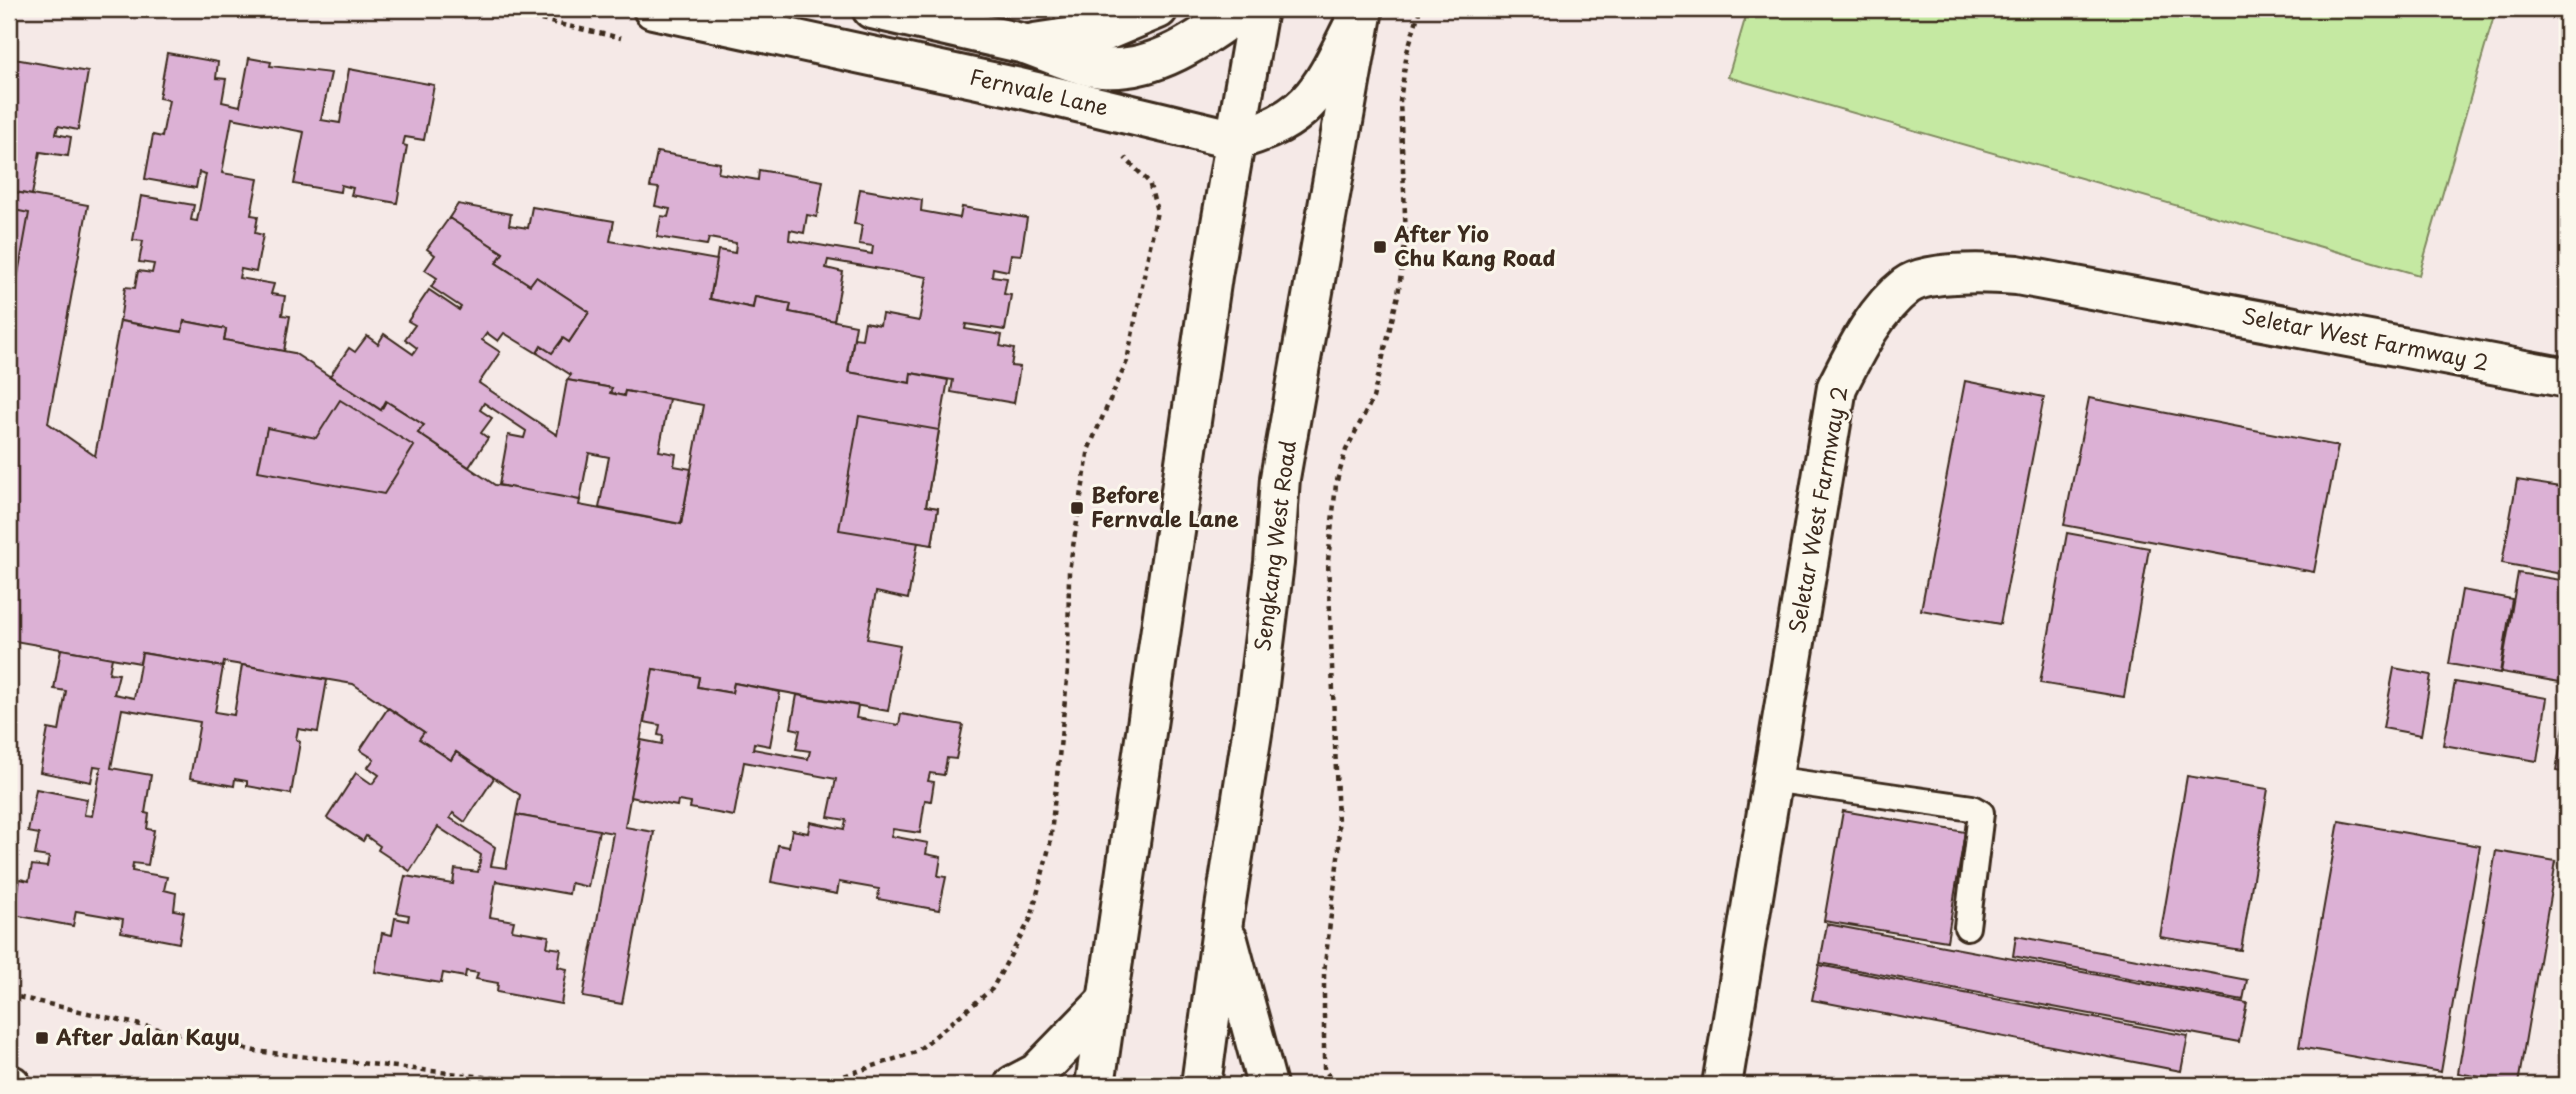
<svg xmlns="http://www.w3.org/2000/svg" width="2576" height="1094" font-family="'Playpen Sans',sans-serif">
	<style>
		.green { fill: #c5e9a2; stroke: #808a60; stroke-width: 2 }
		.building { fill: #dcb1d5; stroke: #3b2a1e; stroke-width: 2 }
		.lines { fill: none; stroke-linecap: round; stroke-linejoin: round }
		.lane-casing { stroke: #3b2a1e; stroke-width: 30 }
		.street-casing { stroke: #3b2a1e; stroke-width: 44 }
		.secondary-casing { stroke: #3b2a1e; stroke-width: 44 }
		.primary-casing { stroke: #3b2a1e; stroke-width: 44 }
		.path { stroke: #3b2a1e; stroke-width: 4.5; stroke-dasharray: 5 5; stroke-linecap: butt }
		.lane { stroke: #fbf7ec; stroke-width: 24 }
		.street { stroke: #fbf7ec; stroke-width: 38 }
		.secondary { stroke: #fbf7ec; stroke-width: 38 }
		.primary { stroke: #fbf7ec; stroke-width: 38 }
		.poi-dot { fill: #3b2a1e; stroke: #fbf7ec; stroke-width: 2.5 }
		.labels { text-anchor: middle; stroke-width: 6; stroke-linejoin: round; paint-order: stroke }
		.street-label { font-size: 21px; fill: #3b2a1e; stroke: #fbf7ec }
		.poi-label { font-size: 21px; font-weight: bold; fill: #3b2a1e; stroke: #fbf7ec; text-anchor: start }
	</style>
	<rect width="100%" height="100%" fill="#f5e9e7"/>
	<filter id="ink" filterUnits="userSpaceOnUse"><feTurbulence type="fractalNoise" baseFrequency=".0143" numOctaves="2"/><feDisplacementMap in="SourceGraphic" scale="14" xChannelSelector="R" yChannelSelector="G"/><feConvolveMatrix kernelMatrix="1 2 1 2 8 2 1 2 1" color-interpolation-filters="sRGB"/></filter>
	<g filter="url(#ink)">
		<path class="green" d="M1748 9H2496L2419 275 1728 77Z"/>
		<g class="building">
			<path d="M167 53 218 62 216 78 226 79 222 102 240 106 249 58 271 62 270 66 331 73 321 120 340 123 349 69 434 85 424 140 405 137 403 145 407 146 397 203 351 195 353 188 341 185 340 192 294 184 304 132 232 118 222 173 258 179 251 215 258 216 255 233 263 235 256 272 241 269 239 278 274 284 271 294 285 296 282 315 290 316 284 351 224 340 226 329 184 321 182 332 120 321 125 287 135 288 138 271 152 273 154 264 139 262 143 241 133 240 141 196 194 205 191 220 197 221 206 174 199 172 196 188 145 179 153 135 162 137 169 100 159 98Z"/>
			<path d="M9 58 88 72 78 130 58 126 56 134 71 137 68 156 40 152 32 195 9 191Z"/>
			<path d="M657 152 720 163 718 173 758 180 759 170 823 181 817 217 807 215 804 233 790 230 789 240 872 254 873 246 859 244 862 225 854 224 860 189 922 200 921 211 960 218 962 207 1027 218 1021 255 1011 254 1008 271 993 268 992 276 1007 278 1004 294 1011 295 1005 330 966 324 965 329 1002 335 1000 346 1014 349 1011 366 1020 367 1014 403 951 392 953 380 911 373 910 383 848 372 854 338 862 339 865 322 880 325 882 314 919 321 927 277 828 260 826 268 843 272 834 321 789 312 791 304 755 297 753 308 710 299 718 250 735 253 736 243 709 238 707 245 657 237 661 216 668 217 670 209 655 206 659 188 650 187Z"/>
			<path d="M9 191 88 205 48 423 95 456 120 321 182 332 184 321 226 329 224 340 294 353 381 410 386 401 424 425 418 433 495 485 559 494 580 500 579 505 681 524 703 405 625 391 624 396 610 393 612 388 567 380 571 375 537 353 541 346 552 353 563 338 569 342 589 312 536 277 530 285 496 263 503 253 449 218 458 204 511 214 509 225 528 228 532 207 614 221 610 241 717 260 710 299 753 308 755 297 791 304 789 312 856 325 848 372 910 383 911 373 948 380 926 506 938 508 932 545 918 542 908 599 876 592 867 639 900 645 888 711 734 683 732 693 697 687 699 677 653 669 625 827 654 832 622 1004 583 997 613 833 516 815 520 795 456 752 451 760 419 739 424 732 353 684 242 665 224 662 223 667 142 653 140 663 9 640Z"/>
			<path d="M9 209 29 213 9 324Z"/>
			<path d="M449 218 503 253 496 263 530 285 536 277 589 312 569 342 563 338 552 353 541 346 537 353 504 333 498 341 487 333 482 340 500 352 479 383 557 435 567 380 612 388 610 393 624 396 625 391 669 399 659 451 676 454 674 466 691 469 681 524 599 508 609 457 589 453 580 500 499 485 508 435 524 438 526 431 484 403 480 410 492 418 481 433 488 438 469 467 418 433 424 425 386 401 381 410 330 376 349 348 355 352 367 336 378 344 384 334 413 354 417 348 405 339 415 325 408 321 429 290 459 310 461 307 431 287 437 278 425 270 435 255 427 249Z"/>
			<path d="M1965 381 2044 397 2000 624 1921 610Z"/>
			<path d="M2089 398 2338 446 2314 572 2064 525Z"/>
			<path d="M340 400 414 446 384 494 258 471 267 428 316 438Z"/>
			<path d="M859 416 939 430 926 506 938 508 932 545 839 530Z"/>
			<path d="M2517 480 2567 488V575L2502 563Z"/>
			<path d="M2067 533 2149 548 2124 697 2040 683Z"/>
			<path d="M2518 573 2567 581V641L2560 682 2501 672Z"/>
			<path d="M2462 590 2512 599 2500 673 2449 664Z"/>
			<path d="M61 649 112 658 109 673 119 674 114 694 134 698 142 653 223 667 215 712 234 715 242 665 327 680 318 732 298 729 296 739 300 742 291 794 247 786V781L235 779 234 786 190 778 200 722 122 709 111 768 151 775 145 813 149 814 147 829 154 830 148 865 133 863 132 871 167 877 164 890 176 893 174 910 184 912 179 943 121 932 123 919 76 911 73 926 14 915 20 879 29 881 32 865 47 867 49 857 35 855 39 834 28 832 36 789 87 799 84 815 92 816 101 767 94 766 91 782 40 772 48 729 59 731 66 691 54 689Z"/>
			<path d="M2394 668 2431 675 2421 735 2383 728Z"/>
			<path d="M653 669 699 677 697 687 732 693 734 683 780 692 770 746 754 743 753 749 808 759 810 751 796 749 800 730 791 728 797 695 858 706 856 718 899 725 901 714 963 725 956 759 947 758 944 775 930 773 928 781 934 782 931 801 925 800 920 833 893 829 891 836 928 843 926 854 941 857 938 876 946 877 939 910 878 899 879 889 839 882 837 894 771 882 778 845 789 847 792 830 808 833 810 822 844 829 846 820 828 817 836 779 744 762 734 816 690 808 691 803 678 801 677 806 630 797 641 740 662 744 663 736 658 735 660 725 644 722Z"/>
			<path d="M2455 682 2547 698 2537 761 2443 745Z"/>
			<path d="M388 708 424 732 419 739 451 760 456 752 494 778 465 822 453 813 450 818 495 847 491 866 506 868 516 815 599 830 588 887 571 883 569 894 496 881 490 917 514 921 512 930 549 936 547 947 561 949 558 967 567 969 561 1004 497 992 498 983 476 979 478 973 466 971 465 977 443 973 441 983 375 972 382 933 392 935 395 918 408 921 409 915 397 913 405 876 453 884 455 869 478 872 481 855 438 827 410 871 378 850 380 846 366 836 363 841 327 818 356 773 372 784 379 775 368 767 374 759 360 750Z"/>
			<path d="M2566 716H2567V773L2556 771Z"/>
			<path d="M2187 776 2268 789 2241 950 2160 937Z"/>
			<path d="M1843 811 1965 832 1947 941 1824 921Z"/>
			<path d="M2339 821 2480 846 2441 1072 2299 1047Z"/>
			<path d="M2496 851 2556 861 2518 1084 2458 1073Z"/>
			<path d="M1827 924 2247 1003 2239 1042 1820 963Z"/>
			<path d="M2016 936 2247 980 2243 1000 2013 956Z"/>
			<path d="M1819 965 2188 1036 2181 1071 1812 1000Z"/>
		</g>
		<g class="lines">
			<g class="lane-casing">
				<path id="lane" d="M1772 779 1972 808 1981 813 1967 927"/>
			</g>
			<g class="street-casing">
				<g id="street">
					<path d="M653 9 1015 87 1236 140C1313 119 1322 87 1356 20"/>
					<path d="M872 9 1025 44"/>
					<path d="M1722 1085 1837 387C1855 352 1874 311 1906 286 1927 270 1990 273 2017 275L2567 378"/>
				</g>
			</g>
			<g class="secondary-casing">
				<path id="secondary" d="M9 1085H11"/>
			</g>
			<g class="primary-casing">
				<g id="primary">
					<path d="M1034 43 1101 33 1158 9"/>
					<path d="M1025 44C1049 52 1077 66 1102 68 1156 72 1201 39 1242 9"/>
					<path d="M1228 940 1267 1085"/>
					<path d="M1014 1085 1037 1073 1105 1003"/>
					<path d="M1095 1085 1212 276 1258 9"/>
					<path d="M1201 1085 1223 921 1257 701 1274 563 1280 478 1363 9"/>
				</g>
			</g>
			<g class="path">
				<path d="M492 9 621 38"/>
				<path d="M9 995 255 1051 555 1085"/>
				<path d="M816 1085 916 1052 992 989 1031 918 1050 844 1068 670 1069 571 1089 448 1127 361 1157 211 1149 182 1125 158"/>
				<path d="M1336 1085 1324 1069V972L1339 849 1328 561 1336 484 1346 450 1373 398 1398 295 1406 237 1400 101 1407 52 1420 9"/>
			</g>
			<use href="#lane" class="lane"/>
			<use href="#street" class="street"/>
			<use href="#secondary" class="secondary"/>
			<use href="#primary" class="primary"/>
		</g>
	</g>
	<g class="poi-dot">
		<rect x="1373" y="240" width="14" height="14" rx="3.5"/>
		<rect x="1070" y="501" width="14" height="14" rx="3.5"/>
		<rect x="35" y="1031" width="14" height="14" rx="3.5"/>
	</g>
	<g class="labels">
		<g class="street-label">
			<text transform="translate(1039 93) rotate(13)" y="7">Fernvale Lane</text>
			<text transform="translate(2365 340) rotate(11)" y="7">Seletar West Farmway 2</text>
			<text transform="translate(1819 510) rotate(-80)" y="7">Seletar West Farmway 2</text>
			<text transform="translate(1276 546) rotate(-83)" y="7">Sengkang West Road</text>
		</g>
		<g class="poi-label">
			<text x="1394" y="242">After Yio<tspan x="1394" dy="24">Chu Kang Road</tspan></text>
			<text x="1091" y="503">Before<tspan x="1091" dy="24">Fernvale Lane</tspan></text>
			<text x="56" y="1045">After Jalan Kayu</text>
		</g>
	</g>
	<rect width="2576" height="1094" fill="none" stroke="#fbf7ec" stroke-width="35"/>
	<rect x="18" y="18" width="2541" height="1059" fill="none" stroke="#3b2a1e" stroke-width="2.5" filter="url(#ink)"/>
</svg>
